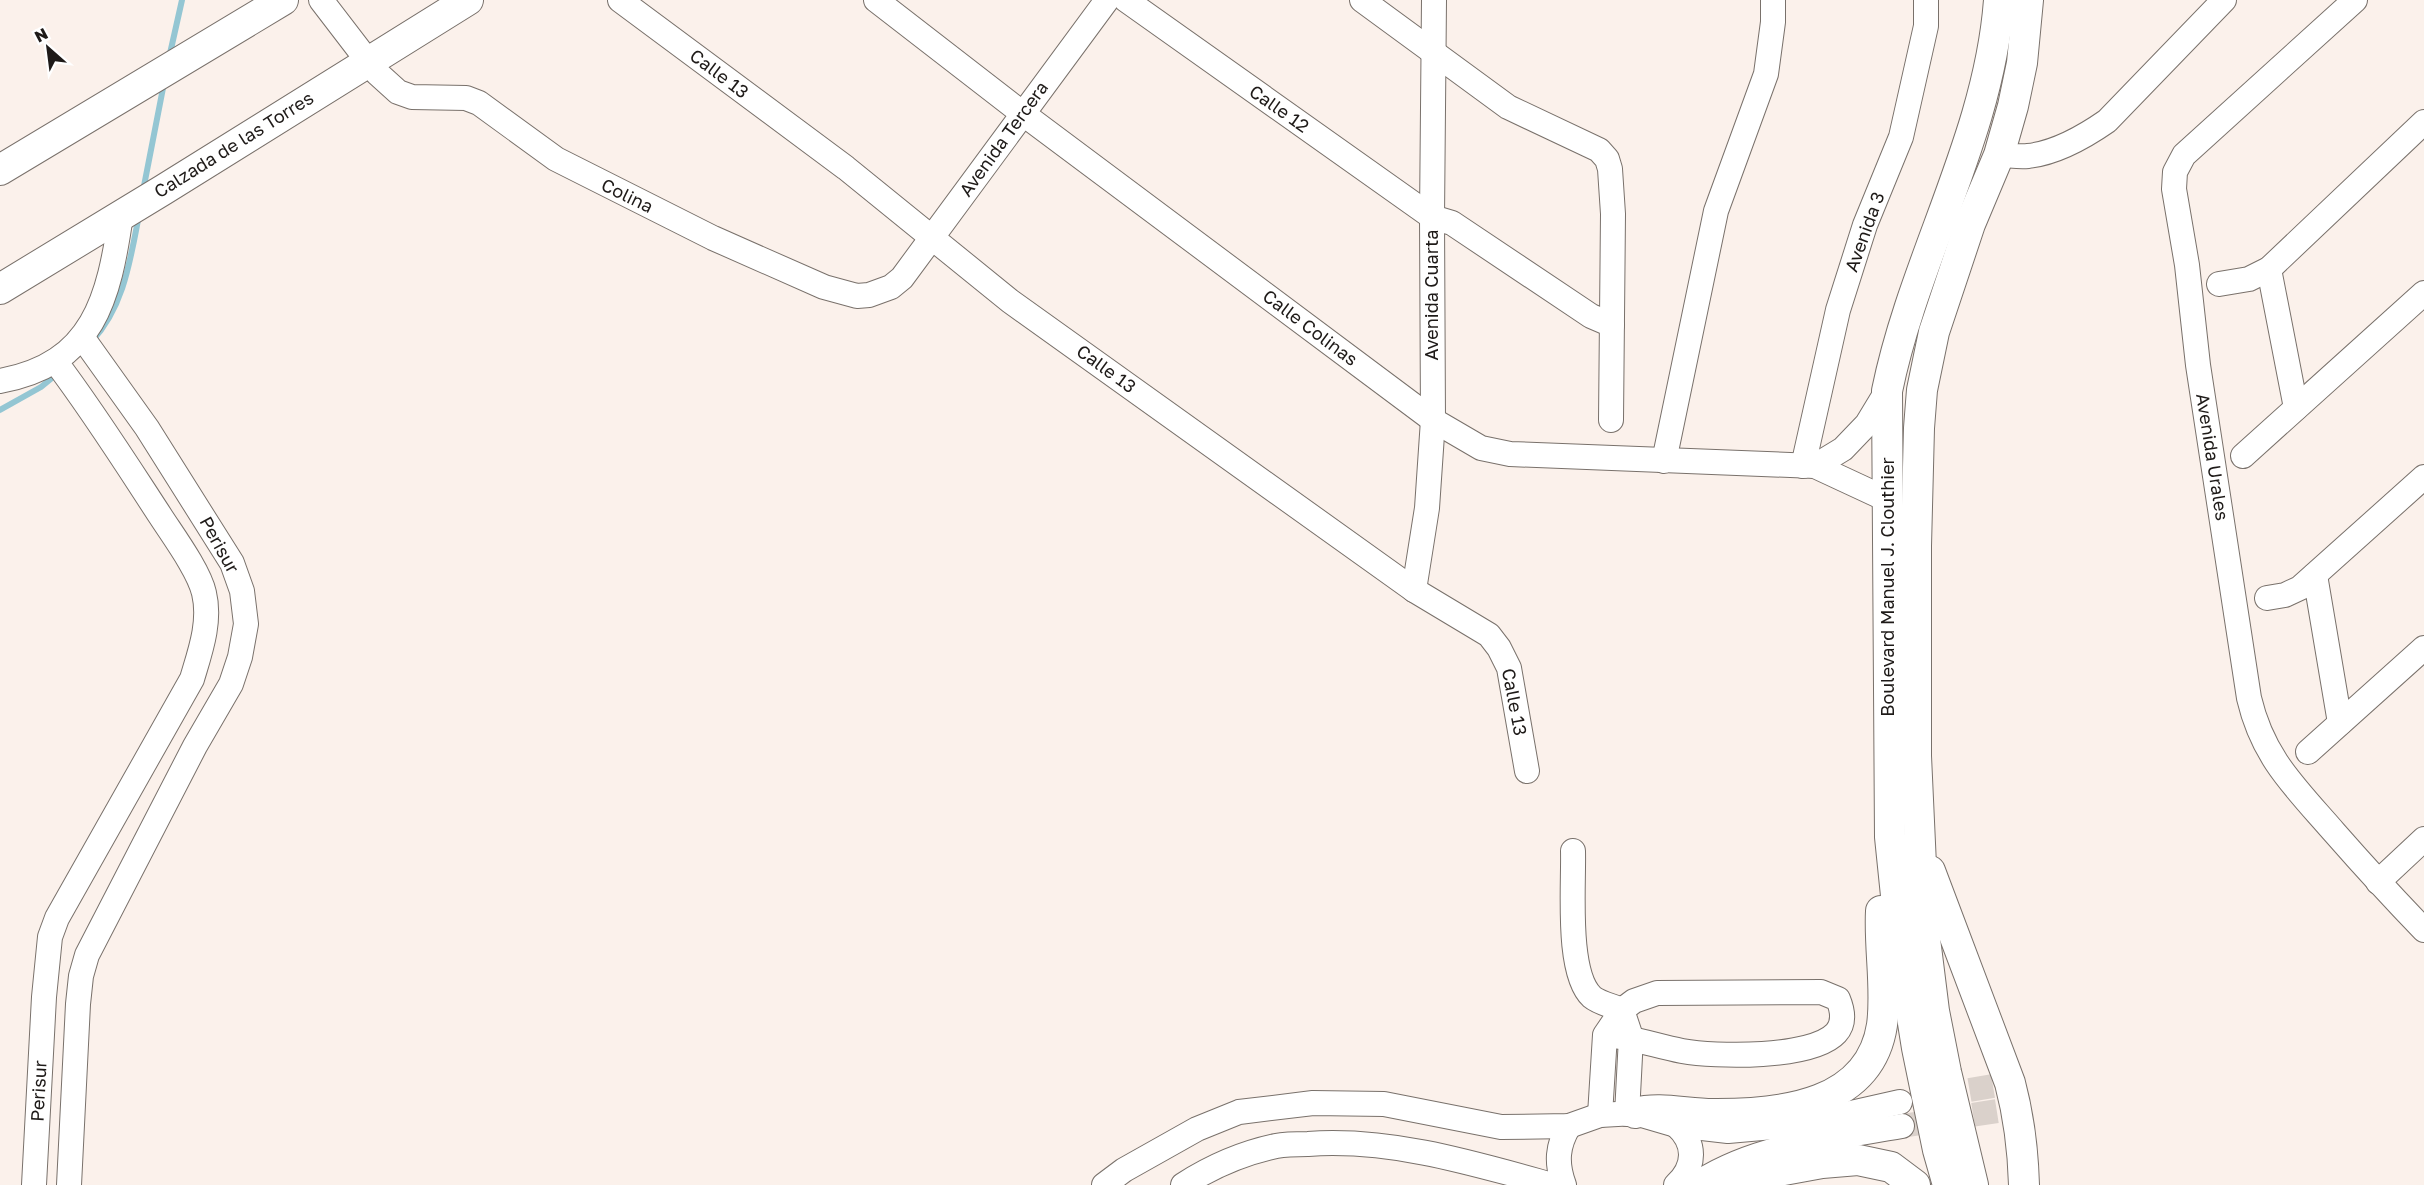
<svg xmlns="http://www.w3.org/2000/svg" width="2424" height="1185" font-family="'Golos Text',sans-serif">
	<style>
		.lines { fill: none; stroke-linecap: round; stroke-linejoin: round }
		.stream { stroke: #94c6d3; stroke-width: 6 }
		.minor-tunnel { stroke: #dad1cb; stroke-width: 24; stroke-dasharray: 24 12; stroke-linecap: butt }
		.minor-casing { stroke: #79716b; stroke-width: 26 }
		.major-casing { stroke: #79716b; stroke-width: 32 }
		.minor { stroke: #fff; stroke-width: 24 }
		.major { stroke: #fff; stroke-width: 30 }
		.labels { text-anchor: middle; stroke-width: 4.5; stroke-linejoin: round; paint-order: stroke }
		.street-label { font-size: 18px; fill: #1e1a18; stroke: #fff }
	</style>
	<rect width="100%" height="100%" fill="#fbf1eb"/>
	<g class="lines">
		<g class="stream">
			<path d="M169 58 182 0"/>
			<path d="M143 191 164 83"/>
			<path d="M92 341C124 306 130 261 139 215"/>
			<path d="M0 410 41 387 58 373"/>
		</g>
		<g class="minor-tunnel">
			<path d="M1934 1096 1993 1086"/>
			<path d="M1902 1126 1997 1111"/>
		</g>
		<g class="minor-casing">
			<g id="minor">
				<path d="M321 0 377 73 398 92 412 97 466 98 479 103 556 159 713 238 824 287 857 296 869 295 891 287 902 278 1107 0"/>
				<path d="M620 0 846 168 1010 301 1414 590 1489 635 1499 648 1509 668 1527 771"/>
				<path d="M876 0 1022 113 1433 420 1481 448 1510 454 1815 466 1886 499"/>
				<path d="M1126 0 1432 217 1452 223 1591 316 1612 325"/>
				<path d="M1362 0 1508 107 1599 150 1607 159 1610 169 1613 214 1611 420"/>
				<path d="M2355 0 2184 155 2175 172 2174 189 2187 265 2198 365 2249 698C2263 758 2295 787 2334 832 2363 865 2393 898 2424 930"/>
				<path d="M1999 155C2008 155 2018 157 2028 156 2056 153 2084 137 2107 121L2224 0"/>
				<path d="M2269 269 2296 408"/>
				<path d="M2219 284 2249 279 2269 269 2424 122"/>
				<path d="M0 381C94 364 109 298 121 215"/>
				<path d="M2243 456 2424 293"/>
				<path d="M1664 461 1716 211 1766 74 1773 22V0"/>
				<path d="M1803 466 1838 310 1865 225 1901 137 1926 26V0"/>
				<path d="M1815 466 1843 449 1867 424 1887 391"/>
				<path d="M2315 575 2340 723"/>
				<path d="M1414 590 1427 508 1433 420 1432 217 1434 0"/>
				<path d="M2267 598 2285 595 2300 588 2424 477"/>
				<path d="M2308 752 2424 648"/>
				<path d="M1573 851C1574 886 1566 973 1592 997 1599 1003 1613 1006 1622 1010L1631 1037 1627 1114"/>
				<path d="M2378 882 2424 839"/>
				<path d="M1600 1115 1605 1035 1622 1010 1634 1001 1657 993 1821 992 1838 999C1843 1011 1845 1023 1836 1033 1812 1059 1715 1057 1682 1051 1656 1046 1632 1037 1605 1035"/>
				<path d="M1676 1125C1696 1143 1696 1166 1676 1185"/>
				<path d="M1701 1181C1760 1144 1835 1138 1902 1126"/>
				<path d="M34 1185 44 997 50 937 57 918 192 679C200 652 211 622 204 593 199 571 174 537 161 517 127 465 93 411 55 361"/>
				<path d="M69 1185 78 1004 81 976 87 955 195 746 231 684 240 657 246 624 242 591 232 563 147 428 82 337"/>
				<path d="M1104 1185 1124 1170 1197 1129 1239 1112 1313 1103 1384 1104 1501 1127 1569 1126 1600 1115 1635 1113 1676 1125 1728 1131 1798 1125 1900 1102"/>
				<path d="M1183 1185C1211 1167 1243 1153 1276 1146 1286 1144 1297 1144 1308 1144 1390 1138 1473 1163 1552 1185"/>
				<path d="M1564 1185C1556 1163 1557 1146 1569 1126"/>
			</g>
		</g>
		<g class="major-casing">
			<g id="major">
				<path d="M0 170 283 0"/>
				<path d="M0 289 163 190 468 0"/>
				<path d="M1930 871 2010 1083C2019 1117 2023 1150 2024 1185"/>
				<path d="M1635 1113C1661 1106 1690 1115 1717 1114 1782 1114 1870 1105 1882 1025 1887 988 1879 949 1881 911"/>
				<path d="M1702 1185 1822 1163 1858 1160 1891 1167 1915 1185"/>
				<path d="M1948 1185 1938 1150 1917 1048 1902 954 1890 837 1887 391C1914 258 1989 137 1999 0"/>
				<path d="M1973 1185 1946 1072 1934 1011 1924 931 1916 756V546L1919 428 1922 390 1934 332 1970 224 1999 155 2013 106 2022 63 2028 0"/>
			</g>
		</g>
		<use href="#minor" class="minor"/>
		<use href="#major" class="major"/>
	</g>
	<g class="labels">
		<g class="street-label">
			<text transform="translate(719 74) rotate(37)" y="6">Calle 13</text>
			<text transform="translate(1279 109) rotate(35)" y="6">Calle 12</text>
			<text transform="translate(1004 139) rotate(-54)" y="6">Avenida Tercera</text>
			<text transform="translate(234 145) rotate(-32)" y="6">Calzada de las Torres</text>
			<text transform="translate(627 196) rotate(26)" y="6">Colina</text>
			<text transform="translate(1865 232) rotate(-70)" y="6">Avenida 3</text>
			<text transform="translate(1432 295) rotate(-90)" y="6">Avenida Cuarta</text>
			<text transform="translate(1310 328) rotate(37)" y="6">Calle Colinas</text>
			<text transform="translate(1106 369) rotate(36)" y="6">Calle 13</text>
			<text transform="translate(2212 457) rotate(81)" y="6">Avenida Urales</text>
			<text transform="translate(219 545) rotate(61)" y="6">Perisur</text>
			<text transform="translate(1888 587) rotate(-90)" y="6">Boulevard Manuel J. Clouthier</text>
			<text transform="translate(1514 702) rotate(79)" y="6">Calle 13</text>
			<text transform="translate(39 1091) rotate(-87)" y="6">Perisur</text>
		</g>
	</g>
	<g transform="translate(48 48) rotate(332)" stroke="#ffffff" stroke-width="4.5" paint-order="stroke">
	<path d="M0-4.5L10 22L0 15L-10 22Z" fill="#1e1a18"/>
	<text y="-9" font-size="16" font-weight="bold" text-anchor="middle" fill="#1e1a18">N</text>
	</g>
</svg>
